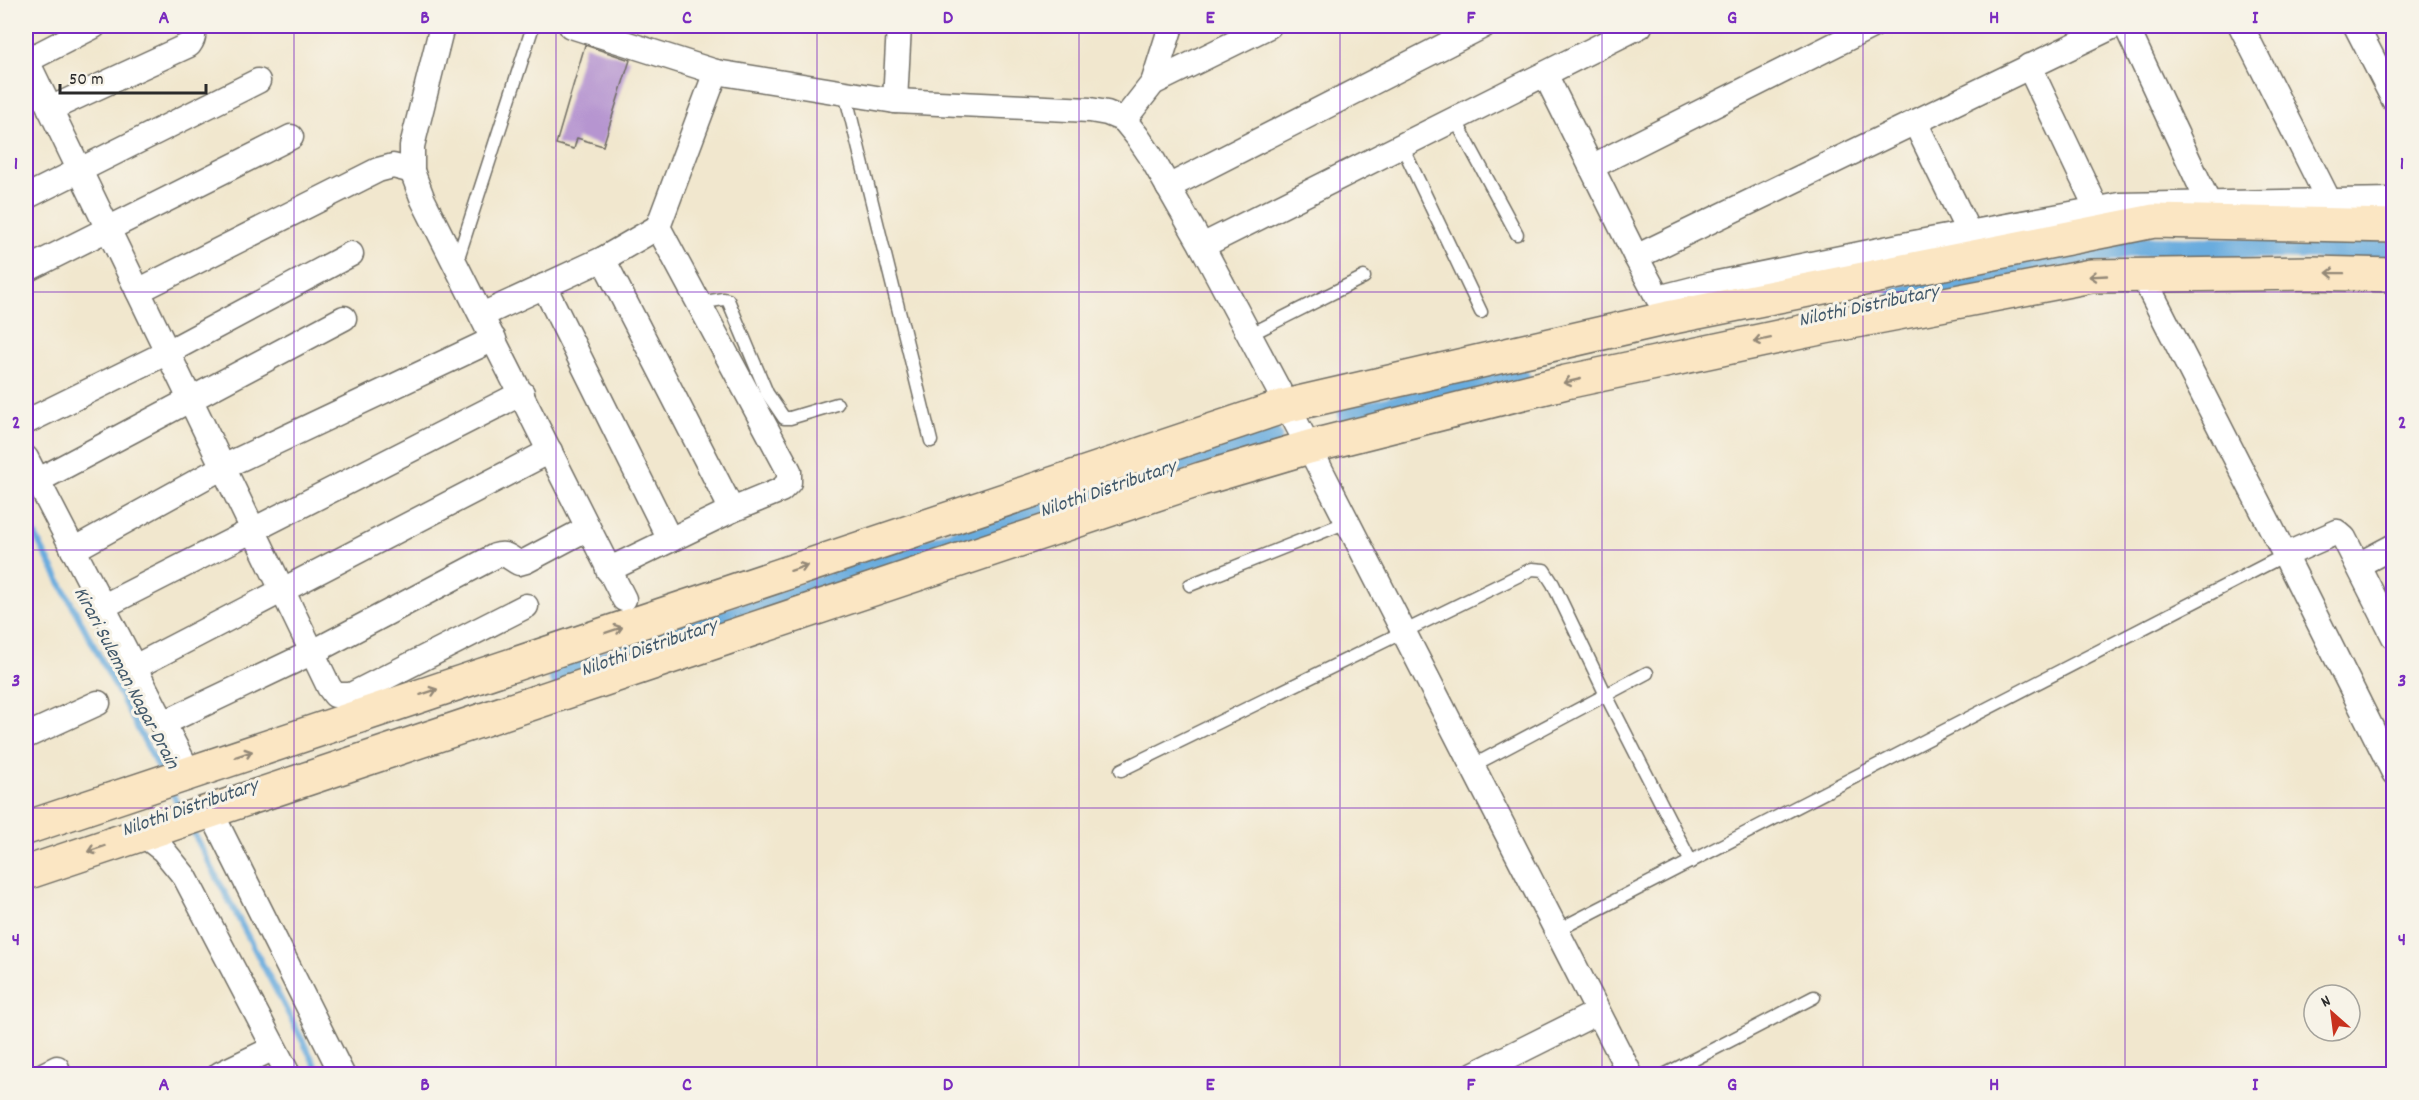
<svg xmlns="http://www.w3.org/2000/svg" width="2419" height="1100" font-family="Dekko,sans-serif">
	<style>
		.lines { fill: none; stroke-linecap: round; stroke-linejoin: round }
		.stream { stroke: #69acde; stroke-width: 6 }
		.canal { stroke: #69acde; stroke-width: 21 }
		.building { fill: #b695d0 }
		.lane-casing { stroke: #706d64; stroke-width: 15 }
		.street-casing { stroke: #706d64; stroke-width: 27 }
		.secondary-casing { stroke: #706d64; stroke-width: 36 }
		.lane { stroke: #fff; stroke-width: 12 }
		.street { stroke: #fff; stroke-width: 24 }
		.secondary { stroke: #fbe6c3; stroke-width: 33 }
		.oneway { stroke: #938877 }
		.grid { fill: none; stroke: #7b2cbf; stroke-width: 1.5; stroke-opacity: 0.55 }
		.labels { text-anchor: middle; stroke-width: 6; stroke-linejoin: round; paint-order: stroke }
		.water-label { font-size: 20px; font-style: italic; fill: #41586a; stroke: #f7f3e8 }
		.neatline { fill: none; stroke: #7b2cbf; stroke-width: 2 }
		.grid-label { font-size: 20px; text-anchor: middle; font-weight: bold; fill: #7b2cbf }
	</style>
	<rect width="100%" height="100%" fill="#f7f3e8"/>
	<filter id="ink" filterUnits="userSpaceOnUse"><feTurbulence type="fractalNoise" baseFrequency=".0167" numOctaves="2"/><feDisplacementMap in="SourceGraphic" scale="12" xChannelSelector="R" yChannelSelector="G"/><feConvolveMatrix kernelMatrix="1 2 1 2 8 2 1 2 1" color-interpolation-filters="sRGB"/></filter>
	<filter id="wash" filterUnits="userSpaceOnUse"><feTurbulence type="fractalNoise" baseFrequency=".008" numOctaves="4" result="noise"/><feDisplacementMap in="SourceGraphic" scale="24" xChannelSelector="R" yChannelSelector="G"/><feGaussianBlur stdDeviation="1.35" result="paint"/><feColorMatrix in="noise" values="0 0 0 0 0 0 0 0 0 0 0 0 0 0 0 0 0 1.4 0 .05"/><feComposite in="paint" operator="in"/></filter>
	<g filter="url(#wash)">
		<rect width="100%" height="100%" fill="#f1e7ce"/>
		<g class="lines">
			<g class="stream">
				<path d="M26 518 162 774"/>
				<path d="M171 791 182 811"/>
				<path d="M191 828 320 1074"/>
			</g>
			<g class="canal">
				<path d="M1897 297 2134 246 2394 251"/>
				<path d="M1348 416 1520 378"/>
				<path d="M559 677 1169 465 1272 437"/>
			</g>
		</g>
		<g id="blocks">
			<path class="building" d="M585 45 630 60 603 146 577 138 574 149 556 144Z"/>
		</g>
	</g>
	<g filter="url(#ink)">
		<use href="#blocks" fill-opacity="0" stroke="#706d64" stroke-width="1.5"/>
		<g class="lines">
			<g class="lane-casing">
				<g id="lane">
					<path d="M845 93 931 441"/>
					<path d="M1455 119 1517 234"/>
					<path d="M1402 146 1481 312"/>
					<path d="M456 264 533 26"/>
					<path d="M699 303 723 299 728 300 767 393 784 418H790L837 404"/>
					<path d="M1249 335 1364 277"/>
					<path d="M1190 585 1347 522"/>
					<path d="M1472 766 1647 673"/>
					<path d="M1121 770 1532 569 1544 570 1553 584 1606 695 1691 862"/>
					<path d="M1556 931 2285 555"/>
					<path d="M1666 1074 1814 997"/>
				</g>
			</g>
			<g class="street-casing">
				<g id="street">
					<path d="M442 26 412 146V171L423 200 624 599"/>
					<path d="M571 26 716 72 895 101 1090 110 1107 113 1124 120 1137 136 1150 155 1202 246 1309 447 1630 1074"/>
					<path d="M2126 26 2209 204"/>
					<path d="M2241 26 2329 201"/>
					<path d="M2356 26 2394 100"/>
					<path d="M26 59 329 687 335 695H351L526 606"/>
					<path d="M26 61 94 26"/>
					<path d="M2029 66 2097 209"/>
					<path d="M1545 74 1636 257 1658 298 1713 284 1909 244 2120 205 2394 200"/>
					<path d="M1153 83 1171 26"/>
					<path d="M895 101 899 26"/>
					<path d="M50 109 189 45C195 37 194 33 189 26"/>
					<path d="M1124 120 1153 83 1269 26"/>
					<path d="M1915 122 1969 233"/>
					<path d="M1591 167 1872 26"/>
					<path d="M1168 187 1483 26"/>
					<path d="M26 197 258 81"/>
					<path d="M1202 246 1640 26"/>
					<path d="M1636 257 2114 26"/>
					<path d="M603 259 732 510"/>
					<path d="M26 270 291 137"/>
					<path d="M2142 275 2285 555 2394 773"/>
					<path d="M544 286 670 540"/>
					<path d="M138 291 378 170 393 166 412 171"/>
					<path d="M482 315 603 259 658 227"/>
					<path d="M26 422 168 352 351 254"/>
					<path d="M26 458 189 773"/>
					<path d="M37 481 344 318"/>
					<path d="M73 550 223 467 494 339"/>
					<path d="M2285 555 2337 532 2344 538 2394 637"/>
					<path d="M2358 565 2394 546"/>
					<path d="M608 570 732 510 781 490 789 482V471L658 227 716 72"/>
					<path d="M102 607 522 393"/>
					<path d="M133 668 550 451"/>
					<path d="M162 724 313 652 495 556C507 552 509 558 519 563L526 561 588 528"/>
					<path d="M26 736 98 703"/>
					<path d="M210 810 342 1074"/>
					<path d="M141 833 163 850 185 877 288 1074"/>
					<path d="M45 1074 57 1068"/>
					<path d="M220 1074 274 1048"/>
					<path d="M1474 1074 1598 1012"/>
				</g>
			</g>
			<g class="secondary-casing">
				<g id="secondary">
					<path d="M26 828 1285 406 1668 318 2154 221 2394 226"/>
					<path d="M26 873 1201 479 1309 447 1566 382 1825 327 2091 276 2312 273 2394 275"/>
				</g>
			</g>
			<use href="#lane" class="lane"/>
			<use href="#street" class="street"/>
			<use href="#secondary" class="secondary"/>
		</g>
		<defs><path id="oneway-shaft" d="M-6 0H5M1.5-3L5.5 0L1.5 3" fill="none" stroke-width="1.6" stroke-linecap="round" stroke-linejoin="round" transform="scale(1.5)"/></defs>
		<g class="oneway">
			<use href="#oneway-shaft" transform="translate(2335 273) rotate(-179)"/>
			<use href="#oneway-shaft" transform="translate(2098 276) rotate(177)"/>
			<use href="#oneway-shaft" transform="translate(1762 340) rotate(168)"/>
			<use href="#oneway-shaft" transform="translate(1572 381) rotate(167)"/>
			<use href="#oneway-shaft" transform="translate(799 568) rotate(-18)"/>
			<use href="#oneway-shaft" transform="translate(614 630) rotate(-18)"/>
			<use href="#oneway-shaft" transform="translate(429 692) rotate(-18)"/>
			<use href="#oneway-shaft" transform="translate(244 754) rotate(-19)"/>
			<use href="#oneway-shaft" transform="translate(96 849) rotate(161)"/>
		</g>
	</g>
	<path class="grid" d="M294 26V1074M556 26V1074M817 26V1074M1079 26V1074M1340 26V1074M1602 26V1074M1863 26V1074M2125 26V1074M26 292H2394M26 550H2394M26 808H2394"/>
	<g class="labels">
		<g class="water-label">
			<text transform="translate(1868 304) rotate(-12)" y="7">Nilothi Distributary</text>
			<text transform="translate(1107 487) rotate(-19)" y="7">Nilothi Distributary</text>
			<text transform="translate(648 646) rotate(-19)" y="7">Nilothi Distributary</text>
			<text transform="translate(128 677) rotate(62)" y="7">Kirari Suleman Nagar Drain</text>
			<text transform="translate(189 806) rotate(-19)" y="7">Nilothi Distributary</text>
		</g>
	</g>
	<rect width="2419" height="1100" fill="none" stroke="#f7f3e8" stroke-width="66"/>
	<g transform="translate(2332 1013) rotate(332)"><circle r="28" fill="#f7f3e8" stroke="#a5a39c" stroke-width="1.5"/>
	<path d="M0-4.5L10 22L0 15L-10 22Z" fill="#c8321e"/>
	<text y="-9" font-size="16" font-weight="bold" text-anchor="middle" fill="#2b2b2b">N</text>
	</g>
	<path d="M60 84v9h146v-9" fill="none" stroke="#2b2b2b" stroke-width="3"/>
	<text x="69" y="84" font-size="18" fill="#2b2b2b" stroke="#f7f3e8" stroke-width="4.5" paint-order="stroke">50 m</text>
	<rect x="33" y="33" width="2353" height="1034" class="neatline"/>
	<g class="grid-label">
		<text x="164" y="23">A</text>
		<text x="425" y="23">B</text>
		<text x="687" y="23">C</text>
		<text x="948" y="23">D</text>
		<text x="1210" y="23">E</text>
		<text x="1471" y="23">F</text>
		<text x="1732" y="23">G</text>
		<text x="1994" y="23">H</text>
		<text x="2255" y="23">I</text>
		<text x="16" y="169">1</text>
		<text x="2402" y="169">1</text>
		<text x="16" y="428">2</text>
		<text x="2402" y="428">2</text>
		<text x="16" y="686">3</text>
		<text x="2402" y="686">3</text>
		<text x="16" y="945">4</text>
		<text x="2402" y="945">4</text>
		<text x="164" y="1090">A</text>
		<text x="425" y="1090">B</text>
		<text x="687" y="1090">C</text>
		<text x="948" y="1090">D</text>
		<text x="1210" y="1090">E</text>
		<text x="1471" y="1090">F</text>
		<text x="1732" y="1090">G</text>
		<text x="1994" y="1090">H</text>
		<text x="2255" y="1090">I</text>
	</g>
</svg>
